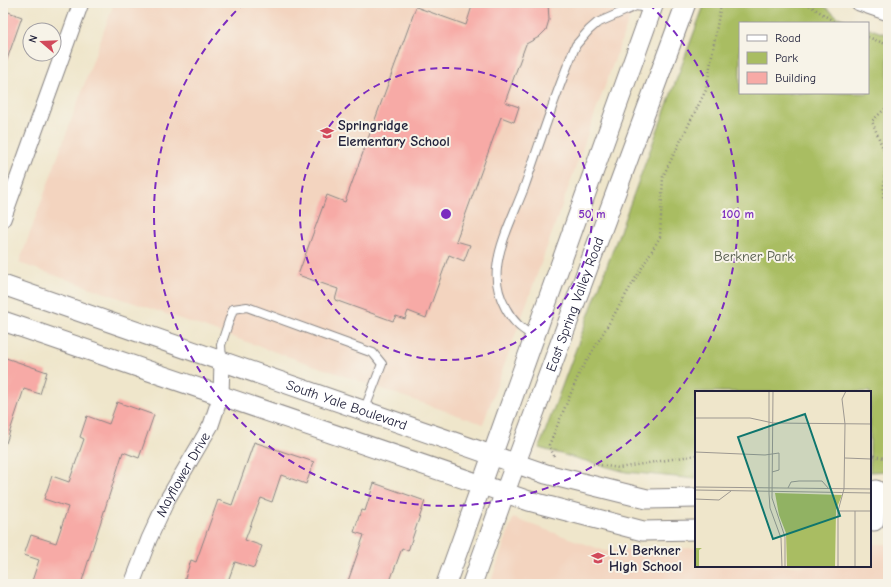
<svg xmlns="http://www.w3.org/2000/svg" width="891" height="587" font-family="'Comic Neue',sans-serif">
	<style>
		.built { fill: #f3d4bf }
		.green { fill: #a9bd62; stroke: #66704e }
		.building { fill: #f7aaa6 }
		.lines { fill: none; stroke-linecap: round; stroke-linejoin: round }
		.service-casing { stroke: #888483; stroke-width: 10 }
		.minor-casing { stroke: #888483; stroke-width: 17 }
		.tertiary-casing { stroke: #888483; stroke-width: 21 }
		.path { stroke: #888483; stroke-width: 2.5; stroke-dasharray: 1 3; stroke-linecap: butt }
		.service { stroke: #fff; stroke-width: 8 }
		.minor { stroke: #fff; stroke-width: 15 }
		.tertiary { stroke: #fff; stroke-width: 19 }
		.ring { fill: none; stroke: #7b2cbf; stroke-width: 2; stroke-dasharray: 7 5 }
		.labels { text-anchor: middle; stroke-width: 4; stroke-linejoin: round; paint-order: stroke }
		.poi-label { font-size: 14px; font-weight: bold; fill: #22223b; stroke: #f7f3e8; text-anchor: start }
		.park-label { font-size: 14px; fill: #515849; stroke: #f7f3e8 }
		.street-label { font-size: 14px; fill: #22223b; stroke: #f7f3e8 }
		.inset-road { fill: none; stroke: #9d9891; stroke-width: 1 }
		.view { fill: #0f766e; fill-opacity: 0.15; stroke: #0f766e; stroke-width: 2 }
		.inset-edge { fill: none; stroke: #22223b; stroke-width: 2 }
		.centre { fill: #7b2cbf; stroke: #f7f3e8; stroke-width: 2 }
		.ring-label { font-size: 12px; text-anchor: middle; font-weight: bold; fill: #7b2cbf; stroke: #f7f3e8; stroke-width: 4; stroke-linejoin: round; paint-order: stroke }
	</style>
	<rect width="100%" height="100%" fill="#f7f3e8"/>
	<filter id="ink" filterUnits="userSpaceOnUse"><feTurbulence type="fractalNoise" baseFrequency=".025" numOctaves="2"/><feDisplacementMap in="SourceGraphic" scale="8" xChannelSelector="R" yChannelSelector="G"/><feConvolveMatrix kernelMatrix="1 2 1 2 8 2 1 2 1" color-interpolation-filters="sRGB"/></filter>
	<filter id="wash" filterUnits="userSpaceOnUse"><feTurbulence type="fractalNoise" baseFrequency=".012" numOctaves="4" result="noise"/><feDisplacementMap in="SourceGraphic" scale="16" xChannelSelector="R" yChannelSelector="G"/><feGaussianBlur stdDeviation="0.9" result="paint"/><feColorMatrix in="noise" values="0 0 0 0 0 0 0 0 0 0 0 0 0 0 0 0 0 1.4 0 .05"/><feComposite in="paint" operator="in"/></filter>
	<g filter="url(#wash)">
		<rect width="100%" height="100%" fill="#efe6cb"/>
		<g class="built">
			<path d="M114 3H635L483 424 19 263Z"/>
			<path d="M513 518 605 551 696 548V566H870V544H888V584H490Z"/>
		</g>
		<path class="green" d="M705 3H820L838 17 854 23H740V93H868V28L888 35V471L870 472V392H696V479L626 472 539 448Z"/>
		<g id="blocks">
			<g class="building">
				<path d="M473 3H548L549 20 546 30 539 37 526 44 505 102 519 107 514 122 501 117 456 241 470 245 464 261 449 255 426 318 408 311 405 319 396 316 393 321 335 300 338 289 298 275 327 195 345 202 416 7 466 25Z"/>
				<path d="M3 10 22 17 5 65H3Z"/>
				<path d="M3 357 47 372 40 394 24 389 6 443H3Z"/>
				<path d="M117 402 154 415 139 458 123 452 81 584H31L39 560 24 555 31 535 56 543 68 507 44 499 52 476 69 482 84 439 80 437 87 416 109 424Z"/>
				<path d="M254 442 314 462 306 484 281 475 272 502 261 498 245 540 262 546 254 568 235 562 227 584H183L191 560 196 562 218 500 232 505Z"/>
				<path d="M374 483 425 501 408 551 402 548 389 584H347L364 535 354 532 361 510 365 511Z"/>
			</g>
		</g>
	</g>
	<g filter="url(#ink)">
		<use href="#blocks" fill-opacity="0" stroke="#888483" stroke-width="1"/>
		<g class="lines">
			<g class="service-casing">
				<g id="service">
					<path d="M535 336C510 326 494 294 497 268 499 243 515 212 524 188 541 140 556 91 576 45L589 30 597 23 636 6 652 9"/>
					<path d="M222 361 221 345 233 309 247 307 373 353 382 364 364 411"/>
				</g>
			</g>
			<g class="minor-casing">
				<g id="minor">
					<path d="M859 3 888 13"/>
					<path d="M3 219 81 3"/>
					<path id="s1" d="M132 584 149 539 167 500 211 425 221 395 222 362"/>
				</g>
			</g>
			<g class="tertiary-casing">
				<g id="tertiary">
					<path id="s2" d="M3 285 546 474 647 499 696 498"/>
					<path d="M3 321 529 501 643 531 696 530"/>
					<path d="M874 521 876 490"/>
					<path d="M446 584 654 3"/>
					<path id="s3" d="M472 584 505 492 686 3"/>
				</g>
			</g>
			<g class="path">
				<path d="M806 3 836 23"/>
				<path d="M868 37 888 45"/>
				<path d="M888 106 872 121 886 156 883 198 888 200"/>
				<path d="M870 455 888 459"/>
				<path d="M554 456 549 445 579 374 660 237 663 176 706 90 721 3"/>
				<path d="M593 464 619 468 696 455"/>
			</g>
			<use href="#service" class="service"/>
			<use href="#minor" class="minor"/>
			<use href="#tertiary" class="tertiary"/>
		</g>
	</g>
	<g class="ring">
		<circle cx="446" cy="214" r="146"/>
		<path d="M649 4A292 292 0 1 1 243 4"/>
	</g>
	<defs>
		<g id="school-bare" transform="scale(1.08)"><path d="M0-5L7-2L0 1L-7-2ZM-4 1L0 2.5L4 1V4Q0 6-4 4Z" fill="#d1495b" stroke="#f7f3e8" stroke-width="2.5" paint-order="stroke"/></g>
	</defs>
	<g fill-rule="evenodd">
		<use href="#school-bare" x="327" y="133"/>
		<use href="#school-bare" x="598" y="558"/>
	</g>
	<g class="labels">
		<g class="poi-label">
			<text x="338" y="130">Springridge<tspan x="338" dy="16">Elementary School</tspan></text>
			<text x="609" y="555">L.V. Berkner<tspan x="609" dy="16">High School</tspan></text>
		</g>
		<g class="park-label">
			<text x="754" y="261">Berkner Park</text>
		</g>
		<g class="street-label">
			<text dy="5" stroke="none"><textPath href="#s3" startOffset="298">East Spring Valley Road</textPath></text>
			<text dy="5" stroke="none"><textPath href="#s2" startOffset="364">South Yale Boulevard</textPath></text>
			<text dy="5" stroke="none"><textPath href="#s1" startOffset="121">Mayflower Drive</textPath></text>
		</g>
	</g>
	<g transform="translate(695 391)">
		<rect width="176" height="176" fill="#efe6cb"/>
		<path d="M80 102 147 104 141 119 140 176H92L91 142 84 124ZM0 157H7L4 159V176H0Z" fill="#a9bd62"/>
		<path class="inset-road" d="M74 0V103L75 117 86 147 87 176M78 0 77 107 90 146V176M0 27H55L78 32 176 33M0 61 70 64 84 62V79L77 81M150 67 176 68M0 96 176 98M93 97 96 91 104 90H127L134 98M0 99 176 102M0 108 24 109 36 100M143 120H176M143 176V120L149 98 150 33 147 8 151 0M160 176V120"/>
		<path class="view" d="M110 23 145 125 78 148 43 46Z"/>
		<rect width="176" height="176" class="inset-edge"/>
	</g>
	<circle cx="446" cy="214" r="6" class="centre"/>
	<g class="ring-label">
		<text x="592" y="218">50 m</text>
		<text x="738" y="218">100 m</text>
	</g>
	<rect width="891" height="587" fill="none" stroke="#f7f3e8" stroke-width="16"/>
	<rect x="739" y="22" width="130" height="72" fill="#f7f3e8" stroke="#a29fa3"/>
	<rect x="747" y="35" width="20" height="6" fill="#ffffff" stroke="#a29fa3"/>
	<text x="775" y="42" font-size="12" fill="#22223b">Road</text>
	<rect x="747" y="52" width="20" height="12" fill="#a9bd62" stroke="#a29fa3"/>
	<text x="775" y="62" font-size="12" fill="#22223b">Park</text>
	<rect x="747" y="72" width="20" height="12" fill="#f7aaa6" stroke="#a29fa3"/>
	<text x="775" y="82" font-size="12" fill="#22223b">Building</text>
	<g transform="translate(42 42) rotate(289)"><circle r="19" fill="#f7f3e8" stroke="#a29fa3"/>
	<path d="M0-3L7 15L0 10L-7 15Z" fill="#d1495b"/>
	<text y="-6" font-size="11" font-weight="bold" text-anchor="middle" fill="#22223b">N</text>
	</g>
</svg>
